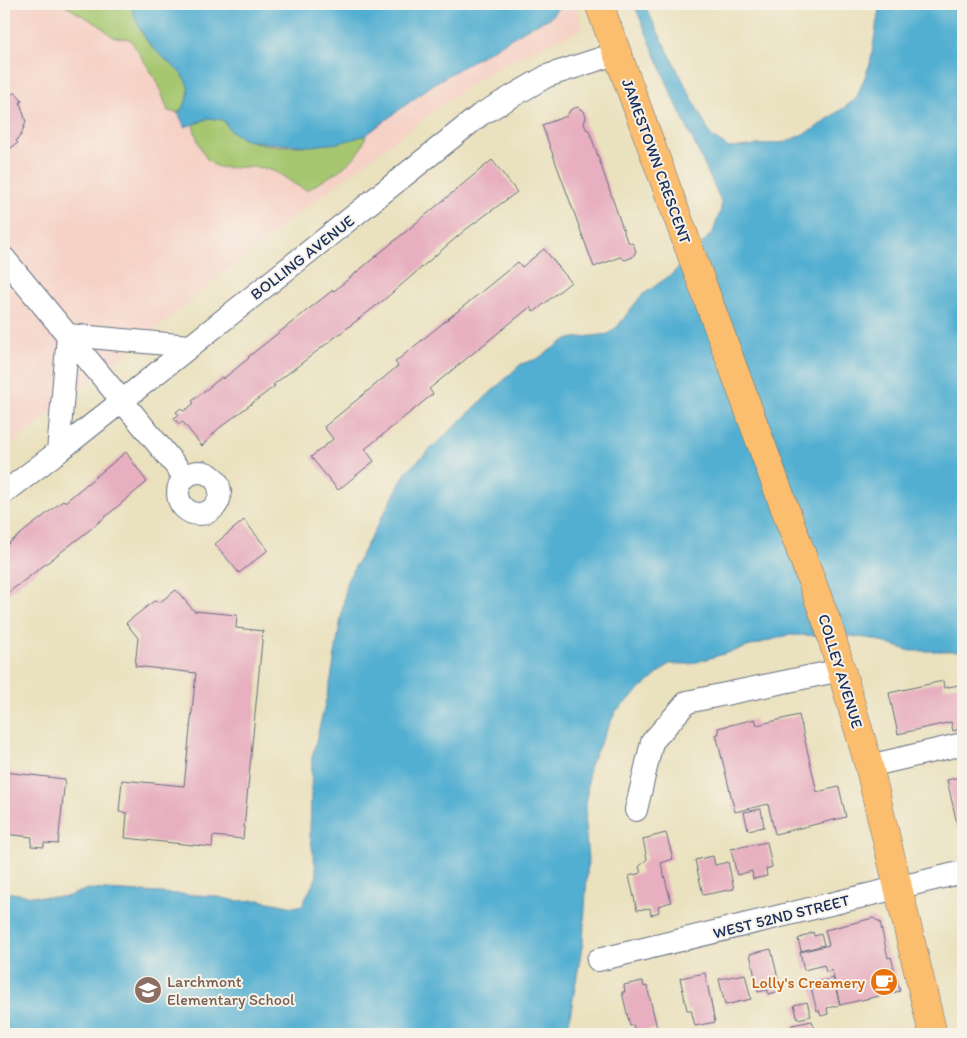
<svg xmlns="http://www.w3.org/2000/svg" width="967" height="1038" font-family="Itim,sans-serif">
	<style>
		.built { fill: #f6d1c6 }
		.green { fill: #a6c76f; stroke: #607b66 }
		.water { fill: #53afd1; stroke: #376f98 }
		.building { fill: #e7afbf }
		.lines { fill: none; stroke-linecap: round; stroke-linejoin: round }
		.minor-casing { stroke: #636d80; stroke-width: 24 }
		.major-casing { stroke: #636d80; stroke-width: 29 }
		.minor { stroke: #fff; stroke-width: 22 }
		.major { stroke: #fbbd6e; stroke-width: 28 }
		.labels { text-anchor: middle; stroke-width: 4; stroke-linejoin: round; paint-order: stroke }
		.street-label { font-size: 16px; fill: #1b2f5e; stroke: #f7f3e8 }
		.education-label { font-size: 16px; fill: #785e54; stroke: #f7f3e8; text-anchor: start }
		.food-label { font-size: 16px; fill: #c56008; stroke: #f7f3e8; text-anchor: end }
	</style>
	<rect width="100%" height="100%" fill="#f7f3e8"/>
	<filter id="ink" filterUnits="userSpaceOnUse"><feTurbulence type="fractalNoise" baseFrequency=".02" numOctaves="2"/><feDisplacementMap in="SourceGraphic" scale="10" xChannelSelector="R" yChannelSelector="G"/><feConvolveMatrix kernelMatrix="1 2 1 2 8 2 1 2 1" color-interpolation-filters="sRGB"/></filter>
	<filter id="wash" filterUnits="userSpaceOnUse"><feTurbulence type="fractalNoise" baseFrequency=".0096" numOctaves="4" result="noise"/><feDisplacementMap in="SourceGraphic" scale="20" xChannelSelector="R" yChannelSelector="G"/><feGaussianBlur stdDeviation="1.12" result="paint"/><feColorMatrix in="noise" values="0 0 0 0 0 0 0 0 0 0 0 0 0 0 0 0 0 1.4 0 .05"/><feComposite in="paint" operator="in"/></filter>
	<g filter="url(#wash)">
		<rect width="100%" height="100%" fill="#eae1be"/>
		<path class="built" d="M4 4H574L584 28 508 62 460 91 308 206 4 451Z"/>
		<g class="green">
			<path d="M62 4H130C135 17 141 35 151 46 169 66 207 82 178 113L168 111 158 83 130 39 113 37 99 25Z"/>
			<path d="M209 118 223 120C229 128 236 137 247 140 283 151 330 146 366 135 360 163 329 176 307 190 293 186 284 174 270 170 225 158 211 190 193 125Z"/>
		</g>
		<g class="water">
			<path d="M130 4H561L550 18 532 26 435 83 366 135 339 143 311 146 269 143 245 140 231 131 223 120 209 118 185 127 178 113C207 82 169 66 151 46 141 35 135 17 130 4Z"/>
			<path d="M634 4H644L711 136 729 148 786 142 814 129 856 99 870 64 880 4H963V651H910L873 639 851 636 788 635 690 664H669L616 711 589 767 585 825 588 859 583 941 567 1034H4V892L42 897H66L88 889 214 896 237 901 259 900 294 907 302 905 317 876 310 835 312 758 331 679 347 581 407 471 521 364 537 359 567 339 608 334 617 327 641 296 672 274 713 232 721 209V201L673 97Z"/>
		</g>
		<g id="blocks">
			<g class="building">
				<path d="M15 92 22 101 20 102 26 122 21 135 16 141 18 143 8 150 4 145V98L5 100Z"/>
				<path d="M577 107 584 111 586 117 584 124 587 130H589L627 241 633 244 636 251 633 257 625 260 620 257 594 267 542 125 567 116 570 110Z"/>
				<path d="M492 160 517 192 465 230 385 299 273 385 275 386 218 429 202 446 182 421 179 424 174 418 179 415 176 412 181 408 183 411 187 409 194 403 192 401 222 377 223 379 249 358 248 357 333 290 334 291Z"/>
				<path d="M544 249 571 282 534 312 530 307 429 389 433 394 365 449 374 461 338 490 311 457 333 439 324 427 398 366 395 362 518 262 522 267Z"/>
				<path d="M126 452 147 482 87 532 4 596V547L64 500 65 502Z"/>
				<path d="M244 520 268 550 239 573 215 544Z"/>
				<path d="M176 590 194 611 237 615 236 628 263 631 243 839 213 836 212 847 125 838 127 813 119 812 122 780 184 786 196 673 135 666 138 638 126 623 154 601 160 602Z"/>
				<path d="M943 681 944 688 963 684V728L953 731 951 722 898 734 889 693Z"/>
				<path d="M799 715 817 792 839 787 846 817 775 834 768 804 735 812 716 734H719L718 728 755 719 757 725Z"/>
				<path d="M4 772 65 779 58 844 44 843V847L31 846 32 837 4 834Z"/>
				<path d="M963 776V840L961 841 947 780Z"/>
				<path d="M761 809 764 827 748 830 744 812Z"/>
				<path d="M666 833 673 859 661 863 671 902 658 906 659 912 651 915 650 908 637 910 629 876 641 873 639 867 647 859 643 839Z"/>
				<path d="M767 842 772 867 766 869 767 876 753 879 752 871 737 875 731 849Z"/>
				<path d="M713 856 715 865 728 862 734 889 703 895 695 860Z"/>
				<path d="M873 918 880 922 888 958 891 957 900 991 840 1005 832 970 826 972 824 965 804 970 800 952 829 945 825 930Z"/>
				<path d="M813 932 814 936 821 934 824 945 801 951 798 939Z"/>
				<path d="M771 949 781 991 768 994V990L758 992 750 954Z"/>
				<path d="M705 973 715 1022 695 1026 691 1010H687L680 978Z"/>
				<path d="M745 974 751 999 725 1005 719 979Z"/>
				<path d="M833 978 840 1005 827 1008 828 1014 821 1016 819 1010 817 1011 810 984Z"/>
				<path d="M643 981 644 987 647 986 657 1028 636 1033 633 1025 630 1026 622 992H625L624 985Z"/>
				<path d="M807 1002 811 1016 798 1019 794 1005Z"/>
				<path d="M812 1021 815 1034H794L792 1025Z"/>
			</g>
		</g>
	</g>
	<g filter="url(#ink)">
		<use href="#blocks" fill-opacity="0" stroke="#636d80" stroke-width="1"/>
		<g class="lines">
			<g class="minor-casing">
				<g id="minor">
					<path d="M4 258 185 477"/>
					<path d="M58 452 68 335 189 346"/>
					<circle cx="199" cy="493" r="21"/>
					<path d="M4 493 63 448 480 115 547 76 618 53"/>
					<path d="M869 766 963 744"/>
					<path d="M636 810 652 742 687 702 841 670"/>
					<path d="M598 960 963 872"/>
				</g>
			</g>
			<g class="major-casing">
				<path id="major" d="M599 4 829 628 869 766 933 1034"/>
			</g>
			<use href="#minor" class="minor"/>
			<use href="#major" class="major"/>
		</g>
	</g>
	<defs>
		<g id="cafe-disc" transform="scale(1.4375)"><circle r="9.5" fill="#e8710a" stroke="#f7f3e8"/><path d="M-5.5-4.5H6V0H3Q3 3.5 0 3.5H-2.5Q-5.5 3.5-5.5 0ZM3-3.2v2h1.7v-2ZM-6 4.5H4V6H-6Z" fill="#fff"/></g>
		<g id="school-disc" transform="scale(1.4375)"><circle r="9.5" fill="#8d6e63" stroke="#f7f3e8"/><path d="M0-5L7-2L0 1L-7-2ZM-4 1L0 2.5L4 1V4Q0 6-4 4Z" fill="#fff"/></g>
	</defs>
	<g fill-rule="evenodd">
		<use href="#cafe-disc" x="884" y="982"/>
		<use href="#school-disc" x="148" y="990"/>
	</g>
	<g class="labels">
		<g class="street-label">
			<text transform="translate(657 161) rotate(70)" y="6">JAMESTOWN CRESCENT</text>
			<text transform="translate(302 257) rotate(-38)" y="6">BOLLING AVENUE</text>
			<text transform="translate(841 671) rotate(73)" y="6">COLLEY AVENUE</text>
			<text transform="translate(781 916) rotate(-14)" y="6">WEST 52ND STREET</text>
		</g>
		<g class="education-label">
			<text x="167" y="987">Larchmont<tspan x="167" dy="18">Elementary School</tspan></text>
		</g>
		<g class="food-label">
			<text x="865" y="988">Lolly's Creamery</text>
		</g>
	</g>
	<rect width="967" height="1038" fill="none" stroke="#f7f3e8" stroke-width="20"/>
</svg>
